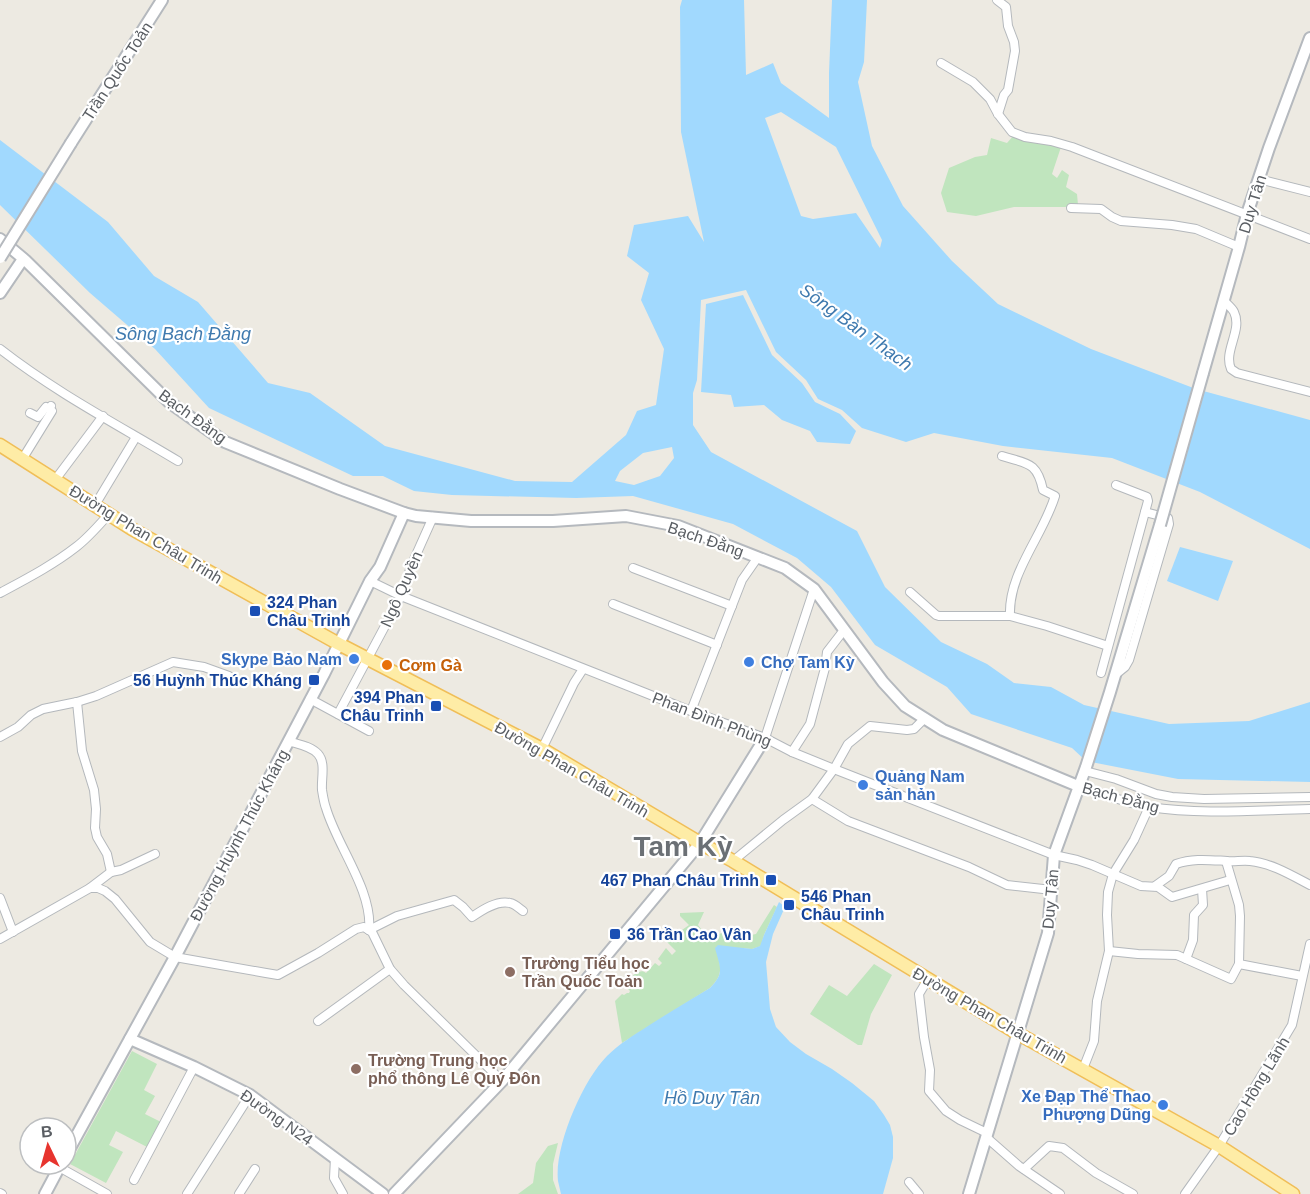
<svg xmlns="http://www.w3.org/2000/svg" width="1310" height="1194" font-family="Helvetica,sans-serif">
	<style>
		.green { fill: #c0e5be }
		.water { fill: #a1d9fe; fill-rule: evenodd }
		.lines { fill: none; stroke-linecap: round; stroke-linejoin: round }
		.street-casing { stroke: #b4b8bc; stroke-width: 10 }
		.secondary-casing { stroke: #b5b9be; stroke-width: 14 }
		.primary-casing { stroke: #f0be58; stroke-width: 15 }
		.street { stroke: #fff; stroke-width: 8 }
		.secondary { stroke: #fff; stroke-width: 10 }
		.primary { stroke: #feeca6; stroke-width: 12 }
		.secondary-bridge-casing { stroke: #b5b9be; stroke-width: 14; stroke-linecap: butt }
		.secondary-bridge { stroke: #fff; stroke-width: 10 }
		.transit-dot { fill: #1a4fb4; stroke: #fff; stroke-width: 2 }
		.shop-dot { fill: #3f7fe0; stroke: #fff; stroke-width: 2 }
		.food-dot { fill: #e8710a; stroke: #fff; stroke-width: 2 }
		.education-dot { fill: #8d6e63; stroke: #fff; stroke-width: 2 }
		.labels { text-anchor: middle; stroke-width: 4.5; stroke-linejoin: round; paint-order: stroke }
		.street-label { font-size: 16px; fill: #5a5e63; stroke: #fff }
		.transit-label { font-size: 16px; font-weight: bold; fill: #164399; stroke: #fff; text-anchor: start }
		.shop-label { font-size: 16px; font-weight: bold; fill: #366cbe; stroke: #fff; text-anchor: end }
		.food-label { font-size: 16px; font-weight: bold; fill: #c56008; stroke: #fff; text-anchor: start }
		.education-label { font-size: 16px; font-weight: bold; fill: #785e54; stroke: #fff; text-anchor: start }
		.water-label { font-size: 18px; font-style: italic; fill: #3f7aaf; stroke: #fff }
		.town-label { font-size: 28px; font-weight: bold; fill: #6b7075; stroke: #fff }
	</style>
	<rect width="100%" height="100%" fill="#edeae2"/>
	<g class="green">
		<path d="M1014 135 1062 144 1052 174 1057 178 1062 170 1069 175 1066 187 1077 194 1078 205 1065 207H1014L976 216 947 212 941 193 949 168 975 157 987 155 991 138 1007 143Z"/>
		<path d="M774 905 777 907 764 935 761 946 752 949 741 948 717 953C722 969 722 976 710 988L622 1043 615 1001 622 994 624 995 627 993H629L630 991 628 989 635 984 638 986 641 983 638 980 636 981 632 976C637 973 641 969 646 973L655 963 659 966 662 963 658 959 666 948 672 955 676 951 667 942 671 938 677 941 679 938 675 934 680 929 682 930 689 925 680 916V913L704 912 698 925 705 934 715 935 729 931 746 936 756 934Z"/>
		<path d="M874 964 892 975 871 1014 862 1045H858L810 1014 829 985 847 996Z"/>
		<path d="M132 1051 157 1064 144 1090 155 1096 145 1114 163 1123 149 1148 116 1131 109 1145 123 1152 106 1183 70 1164Z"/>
		<path d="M558 1143 553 1164V1180L558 1194H518L533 1183 536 1163 548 1146Z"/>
	</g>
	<g class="water">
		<path d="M682 0H744L746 75 773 63 781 83 829 118V73L832 0H867L864 62 858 82 872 146 903 206 952 261 998 304 1091 349 1196 389 1310 420V549L1200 492 1112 458 1003 446 934 433 906 442 862 428 842 410 818 399 806 380 776 352 746 290 701 300 697 380 693 393V425L711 452 857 531 885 587 941 642 987 664 1014 683 1051 687 1084 705 1169 724 1249 721 1310 702V782L1178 779 1086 761 1072 748 971 714 947 687 875 645 831 587 797 558 733 524 633 496 576 498 452 495 414 491 383 476H353L209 408 155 349 90 293 0 205V140L108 222 154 276 198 302 268 383 310 393 385 446 515 481 572 482 626 435 637 411 656 405 664 349 641 300 649 273 627 256 634 225 688 216 704 242 681 132 680 7ZM781 112 836 147 882 240 880 248 856 213 813 219 801 216 765 118ZM672 447 674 458 660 476 634 485 615 481 620 471 643 453Z"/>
		<path d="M743 295 772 355 802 383 815 402 840 414 856 431 850 444 817 442 810 431 782 420 764 405 734 407 731 395 701 392 706 304Z"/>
		<path d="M1180 547 1233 561 1218 601 1167 581Z"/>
		<path d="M779 902 785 907 773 934 766 962 770 1009 776 1027 790 1042 806 1054 832 1069 852 1083 874 1101 884 1115 890 1125 893 1137V1158L883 1194H561C560 1190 559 1185 558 1181 554 1146 583 1080 607 1056 619 1044 634 1035 648 1026 668 1013 689 1001 710 988 725 973 720 967 715 948L718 945 752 949 760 946 764 935Z"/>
	</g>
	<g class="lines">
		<g class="street-casing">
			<g id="street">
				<path d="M997 0 1006 7 1008 26 1014 42 1015 51 1008 90 1004 95 998 114"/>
				<path d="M941 63 973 82 990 99 998 114 1012 132 1025 137 1051 141 1072 147 1310 239"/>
				<path d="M1259 179 1310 192"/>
				<path d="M1071 208 1101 209 1112 217 1121 221 1172 225 1196 229 1239 247"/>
				<path d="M1224 301C1227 304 1232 308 1234 312 1243 330 1223 351 1231 369L1237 373 1310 392"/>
				<path d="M0 349C55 392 118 425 178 461"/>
				<path d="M30 413 38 417 46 407 49 409 51 406"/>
				<path d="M1002 456C1027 464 1037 461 1043 490L1055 496C1043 536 1008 573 1010 616"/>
				<path d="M23 458 52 411 49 409"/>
				<path d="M55 480 103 416"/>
				<path d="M95 505 136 437"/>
				<path d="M633 568 732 606"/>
				<path d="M370 581 401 596 691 711 765 738 792 752 834 769 1054 855 1077 860 1092 865 1141 886 1158 887 1172 897 1230 880"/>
				<path d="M910 592 936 615 939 616H1010L1047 626 1108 646"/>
				<path d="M0 593C26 579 53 565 76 547 88 538 99 525 109 514"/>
				<path d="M613 604 717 645"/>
				<path d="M1101 673 1148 501 1147 497 1116 485"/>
				<path d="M1115 675 1125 667 1129 660 1169 524 1168 518 1145 512"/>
				<path d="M310 699 369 731"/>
				<path d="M77 702 82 751 94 790 96 809 95 828 97 837 107 854 111 872"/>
				<path d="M691 711 742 580 758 557"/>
				<path d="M338 714 401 596 412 564 433 517"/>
				<path d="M0 737 18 727 31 715 43 709 77 702 96 696 173 662 204 667 229 676"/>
				<path d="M765 738 814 589"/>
				<path d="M288 741C297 744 311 746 318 754 326 763 321 779 322 790 323 796 324 803 326 808 337 846 373 891 369 930"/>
				<path d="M542 749 574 683 583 669"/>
				<path d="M792 752 810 724 825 668 827 652 844 630"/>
				<path d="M1085 771 1116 779 1156 794 1172 797 1204 799 1310 797"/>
				<path d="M1078 786C1101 793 1125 803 1149 807 1202 815 1257 810 1310 809"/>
				<path d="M812 799 848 821 969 867 1007 885 1052 890"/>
				<path d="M733 861 783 820 812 799 834 769 848 744 870 726 907 730 914 729 925 718"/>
				<path d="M1226 861 1239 905 1240 916 1239 964 1302 976"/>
				<path d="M1155 886 1169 876 1176 864C1193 858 1209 860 1227 861 1234 862 1242 860 1250 861 1271 863 1291 875 1310 885"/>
				<path d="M90 888 111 872 121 870 155 854"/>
				<path d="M0 898 13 932"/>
				<path d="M369 930 397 916 454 900 463 907 472 917C482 910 497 900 510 903 515 904 519 908 523 911"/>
				<path d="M0 939 90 888H98L105 891 115 899 150 942 175 957 266 973 278 975 318 953 356 929 364 927 372 932 390 969 404 985 502 1081"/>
				<path d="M1109 951 1138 954 1177 955 1231 979 1239 964"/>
				<path d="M1186 959 1193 940 1194 915 1203 905 1202 889"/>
				<path d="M928 979 919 994 924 1037 930 1070 929 1091 946 1111 960 1120 987 1133"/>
				<path d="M318 1021 390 969"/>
				<path d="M1083 1069 1094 1041 1097 1001 1109 951 1107 915 1108 892 1113 874 1134 840 1149 807"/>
				<path d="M986 1137 1019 1166 1060 1194"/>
				<path d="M335 1158 334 1178 343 1194"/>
				<path d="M59 1167 107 1194"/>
				<path d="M1024 1169 1049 1146 1063 1148 1096 1173 1133 1194"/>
				<path d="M134 1180 194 1067"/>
				<path d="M909 1182 919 1194"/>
				<path d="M0 1193 2 1194"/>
				<path d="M187 1194 250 1095"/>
				<path d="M239 1194 255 1169"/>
				<path d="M1185 1194 1219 1146 1292 1025 1310 944"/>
			</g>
		</g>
		<g class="secondary-casing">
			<g id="secondary">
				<path d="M71 143 162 0"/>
				<path d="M0 239 25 260 169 402 225 442 340 489 404 513 416 516 471 521H553L626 516 678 526 785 568 814 589 883 682 905 706 943 730 1078 786"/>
				<path d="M0 293 23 259"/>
				<path d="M1203 373 1239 247 1247 214 1269 148 1310 38"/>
				<path d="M130 1039 194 1067 250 1095 383 1194"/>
				<path d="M66 1155 175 957 324 674 370 581 380 567 404 513"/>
				<path d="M45 1194 61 1164"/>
				<path d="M394 1194 502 1081 700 843 765 738"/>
				<path d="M969 1194 1048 933 1054 855 1086 767 1110 692 1160 525"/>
			</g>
		</g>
		<g class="primary-casing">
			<path id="primary" d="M0 445 132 529 339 644 542 749 700 843 733 861 1017 1033 1219 1146 1293 1194"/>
		</g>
		<use href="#street" class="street"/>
		<use href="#secondary" class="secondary"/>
		<use href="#primary" class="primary"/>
		<g class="secondary-bridge-casing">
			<g id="secondary-bridge">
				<path d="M0 258 71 143"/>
				<path d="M1160 525 1203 373"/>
			</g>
		</g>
		<use href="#secondary-bridge" class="secondary-bridge"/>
	</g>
	<g class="transit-dot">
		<rect x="249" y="605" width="12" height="12" rx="3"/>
		<rect x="308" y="674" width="12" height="12" rx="3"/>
		<rect x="430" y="700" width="12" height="12" rx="3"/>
		<rect x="765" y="874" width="12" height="12" rx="3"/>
		<rect x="783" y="899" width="12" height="12" rx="3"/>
		<rect x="609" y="928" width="12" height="12" rx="3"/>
	</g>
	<g class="shop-dot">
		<circle cx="354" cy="659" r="6"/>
		<circle cx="749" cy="662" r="6"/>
		<circle cx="863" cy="785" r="6"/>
		<circle cx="1163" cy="1105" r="6"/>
	</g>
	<circle class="food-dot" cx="387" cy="665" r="6"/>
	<g class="education-dot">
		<circle cx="510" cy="972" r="6"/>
		<circle cx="356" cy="1069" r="6"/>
	</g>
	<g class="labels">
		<g class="street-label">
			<text transform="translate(117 71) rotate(-57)" y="6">Trần Quốc Toản</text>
			<text transform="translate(1252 204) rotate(-73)" y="6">Duy Tân</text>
			<text transform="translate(193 416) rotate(36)" y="6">Bạch Đằng</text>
			<text transform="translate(146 534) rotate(31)" y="6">Đường Phan Châu Trinh</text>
			<text transform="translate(706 539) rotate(19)" y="6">Bạch Đằng</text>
			<text transform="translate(401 589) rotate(-66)" y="6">Ngô Quyền</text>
			<text transform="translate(712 719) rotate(21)" y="6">Phan Đình Phùng</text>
			<text transform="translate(572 769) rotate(30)" y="6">Đường Phan Châu Trinh</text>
			<text transform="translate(1121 797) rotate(15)" y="6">Bạch Đằng</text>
			<text transform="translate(239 835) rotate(-62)" y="6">Đường Huỳnh Thúc Kháng</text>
			<text transform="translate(1050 899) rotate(-85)" y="6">Duy Tân</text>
			<text transform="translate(990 1015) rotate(30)" y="6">Đường Phan Châu Trinh</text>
			<text transform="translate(1256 1086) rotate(-59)" y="6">Cao Hồng Lãnh</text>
			<text transform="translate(277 1117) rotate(35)" y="6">Đường N24</text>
		</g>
		<g class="transit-label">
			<text x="267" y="608">324 Phan<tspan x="267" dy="18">Châu Trinh</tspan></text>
			<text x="302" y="686" text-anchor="end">56 Huỳnh Thúc Kháng</text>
			<text x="424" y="703" text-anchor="end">394 Phan<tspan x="424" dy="18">Châu Trinh</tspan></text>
			<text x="759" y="886" text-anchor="end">467 Phan Châu Trinh</text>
			<text x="801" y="902">546 Phan<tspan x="801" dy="18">Châu Trinh</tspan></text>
			<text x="627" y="940">36 Trần Cao Vân</text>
		</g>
		<g class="shop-label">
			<text x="342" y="665">Skype Bảo Nam</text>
			<text x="761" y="668" text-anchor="start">Chợ Tam Kỳ</text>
			<text x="875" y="782" text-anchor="start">Quảng Nam<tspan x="875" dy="18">sản hản</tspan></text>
			<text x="1151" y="1102">Xe Đạp Thể Thao<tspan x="1151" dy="18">Phượng Dũng</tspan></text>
		</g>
		<g class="food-label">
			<text x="399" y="671">Cơm Gà</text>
		</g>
		<g class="education-label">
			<text x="522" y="969">Trường Tiểu học<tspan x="522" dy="18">Trần Quốc Toản</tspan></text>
			<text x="368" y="1066">Trường Trung học<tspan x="368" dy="18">phổ thông Lê Quý Đôn</tspan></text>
		</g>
		<g class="water-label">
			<text transform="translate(856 327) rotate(36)" y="6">Sông Bàn Thạch</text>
			<text x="183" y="340">Sông Bạch Đằng</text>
			<text x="712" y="1104">Hồ Duy Tân</text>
		</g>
		<g class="town-label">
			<text x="683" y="856">Tam Kỳ</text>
		</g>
	</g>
	<g transform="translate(48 1146) rotate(355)"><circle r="28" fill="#ffffff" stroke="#bdbfc1" stroke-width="1.5"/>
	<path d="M0-4.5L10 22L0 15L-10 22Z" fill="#e7342e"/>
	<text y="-9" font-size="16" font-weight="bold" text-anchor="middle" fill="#5a5e63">B</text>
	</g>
</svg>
